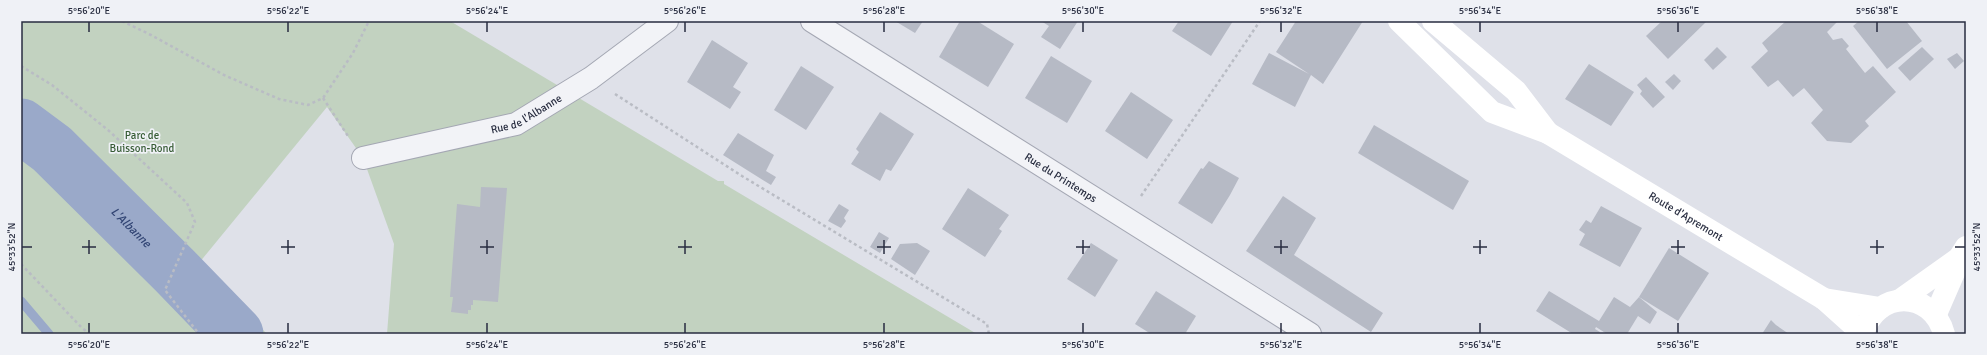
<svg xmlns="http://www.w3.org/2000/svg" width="1987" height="355" font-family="Signika,sans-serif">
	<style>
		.green { fill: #c2d2c0 }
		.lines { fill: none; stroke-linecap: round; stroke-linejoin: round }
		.stream { stroke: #9aa9c9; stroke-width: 9 }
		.river { stroke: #9aa9c9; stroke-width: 55 }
		.building { fill: #b6bac5 }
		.minor-casing { stroke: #a4a7b3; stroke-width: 24 }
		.path { stroke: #b9bcc4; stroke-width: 2.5; stroke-dasharray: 3 3; stroke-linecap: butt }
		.minor { stroke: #f2f3f7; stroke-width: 22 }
		.secondary { stroke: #fff; stroke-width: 22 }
		.ticks { fill: none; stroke: #282d40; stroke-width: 1.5 }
		.labels { text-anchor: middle; stroke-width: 3.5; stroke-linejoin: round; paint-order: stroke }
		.street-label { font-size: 11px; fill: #282d40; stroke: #eff1f6 }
		.park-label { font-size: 11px; fill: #375c35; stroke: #eff1f6 }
		.water-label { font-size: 12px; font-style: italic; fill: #324574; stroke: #eff1f6 }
		.neatline { fill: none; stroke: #282d40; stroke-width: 1.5 }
		.ticks-label { font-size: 10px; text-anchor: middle; fill: #282d40 }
	</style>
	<rect width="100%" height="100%" fill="#dfe1e9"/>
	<path class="green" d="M21 21H450L718 181H724V184L977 334H387L394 244 363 158 327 107 199 263 267 334H21Z"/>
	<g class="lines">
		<path class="stream" d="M21 301 49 334"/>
		<path class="river" id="s1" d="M21 126 52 149 175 271 236 334"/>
	</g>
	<g class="building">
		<path d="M895 21H923L915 33Z"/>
		<path d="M960 21H977L1014 44 988 87 939 57Z"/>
		<path d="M1041 21H1078L1060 49 1041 37 1049 26Z"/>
		<path d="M1179 21H1233L1211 56 1172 31Z"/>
		<path d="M1296 21H1363L1323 84 1311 75 1295 107 1252 84 1269 53 1309 74 1276 52Z"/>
		<path d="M1662 21H1707L1668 59 1646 36Z"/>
		<path d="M1786 21H1838L1827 32 1833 40 1842 38 1849 46 1846 49 1865 73 1873 66 1896 92 1865 121 1869 126 1851 143 1827 141 1811 123 1823 110 1804 88 1793 97 1778 80 1768 87 1751 67 1768 51 1762 43Z"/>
		<path d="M1859 21H1906L1922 41 1887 69 1853 26Z"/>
		<path d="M712 40 748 63 733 87 741 92 730 109 687 82Z"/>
		<path d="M1717 47 1727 57 1713 70 1704 60Z"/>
		<path d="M1922 47 1934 59 1910 81 1898 68Z"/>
		<path d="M1957 53 1964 61 1955 69 1947 59Z"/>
		<path d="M1051 56 1092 81 1067 123 1025 98Z"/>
		<path d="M1589 64 1634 92 1611 126 1565 99Z"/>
		<path d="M801 66 834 87 806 130 774 110Z"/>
		<path d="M1674 74 1681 81 1673 90 1665 82Z"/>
		<path d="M1646 77 1665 97 1653 108 1640 94 1642 91 1637 85Z"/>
		<path d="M1131 92 1173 120 1147 159 1105 131Z"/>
		<path d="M880 112 914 134 891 171 886 169 880 181 851 164 859 152 856 149Z"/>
		<path d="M1374 125 1469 181 1453 210 1358 153Z"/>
		<path d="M738 133 774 155 766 171 776 177 771 185 723 155Z"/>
		<path d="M1209 161 1239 178 1230 195 1212 224 1178 203 1201 168 1203 169Z"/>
		<path d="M481 187 507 188 498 302 473 300V305H471V310H468V314L451 312 453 297H450L457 204 480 207Z"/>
		<path d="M968 188 1009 215 999 229 1002 231 985 257 942 229Z"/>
		<path d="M1283 196 1316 218 1294 255 1383 313 1371 332 1246 251Z"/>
		<path d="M839 204 849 210 844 218 846 221 841 228 828 221Z"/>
		<path d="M1601 206 1642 228 1620 267 1579 245 1585 234 1579 230 1586 220 1591 223Z"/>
		<path d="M879 232 889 238 880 253 870 247Z"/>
		<path d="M917 243 930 251 915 275 891 259 900 244Z"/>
		<path d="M1091 243 1118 260 1095 297 1067 279Z"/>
		<path d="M1669 248 1709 273 1678 321 1639 297Z"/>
		<path d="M1156 291 1196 316 1185 334H1151L1135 324Z"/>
		<path d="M1549 291 1599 321 1614 297 1630 307 1639 297 1657 312 1650 324 1638 316 1627 334H1607L1596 327 1595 329 1600 332 1599 334H1573L1536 311Z"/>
		<path d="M1771 320 1776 325 1789 334H1762Z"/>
	</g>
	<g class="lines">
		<g class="minor-casing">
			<g id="minor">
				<path id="s2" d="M812 21 1310 334"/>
				<path id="s3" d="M363 158 516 124 591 78 667 21"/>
			</g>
		</g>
		<g class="path">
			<path d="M122 21 151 35 224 75 279 99 308 105 323 98 353 53 369 21"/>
			<path d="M21 66 52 85 108 130 187 203 195 222 165 290 199 334"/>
			<path d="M615 94 742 176 987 324 989 334"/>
			<path d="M323 98 348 136"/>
			<path d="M1141 196 1260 21"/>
			<path d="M21 264 82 328 90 334"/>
		</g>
		<use href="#minor" class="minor"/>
		<g class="secondary">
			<path id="s4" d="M1399 21 1492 112 1548 133 1824 299 1863 334"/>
			<path d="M1433 21 1516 91 1548 133"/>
			<path d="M1824 299 1880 308"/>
			<path d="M1900 300 1959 258 1966 247"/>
			<path d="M1936 314 1956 268 1959 258"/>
			<path d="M1863 334C1876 289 1932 289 1944 334"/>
		</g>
	</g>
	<path class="ticks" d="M89 22V32M288 22V32M487 22V32M685 22V32M884 22V32M1083 22V32M1281 22V32M1480 22V32M1678 22V32M1877 22V32M89 240V254M288 240V254M487 240V254M685 240V254M884 240V254M1083 240V254M1281 240V254M1480 240V254M1678 240V254M1877 240V254M22 247H32M82 247H96M281 247H295M480 247H494M678 247H692M877 247H891M1076 247H1090M1274 247H1288M1473 247H1487M1671 247H1685M1870 247H1884M1955 247H1965M89 323V333M288 323V333M487 323V333M685 323V333M884 323V333M1083 323V333M1281 323V333M1480 323V333M1678 323V333M1877 323V333"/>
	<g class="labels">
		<g class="street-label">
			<text dy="4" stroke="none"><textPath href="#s3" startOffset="170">Rue de l'Albanne</textPath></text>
			<text dy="4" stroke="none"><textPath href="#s2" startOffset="294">Rue du Printemps</textPath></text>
			<text dy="4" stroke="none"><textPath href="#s4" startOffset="351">Route d'Apremont</textPath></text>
		</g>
		<g class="park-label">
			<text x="142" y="139">Parc de<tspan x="142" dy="13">Buisson-Rond</tspan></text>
		</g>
		<g class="water-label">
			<text dy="4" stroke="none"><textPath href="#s1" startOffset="150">L'Albanne</textPath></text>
		</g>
	</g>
	<rect width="1987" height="355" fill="none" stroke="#eff1f6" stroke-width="44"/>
	<rect x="22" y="22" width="1943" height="311" class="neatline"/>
	<g class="ticks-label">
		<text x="89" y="14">5°56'20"E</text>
		<text x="288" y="14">5°56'22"E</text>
		<text x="487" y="14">5°56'24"E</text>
		<text x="685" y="14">5°56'26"E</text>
		<text x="884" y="14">5°56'28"E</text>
		<text x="1083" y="14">5°56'30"E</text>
		<text x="1281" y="14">5°56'32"E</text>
		<text x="1480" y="14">5°56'34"E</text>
		<text x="1678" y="14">5°56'36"E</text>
		<text x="1877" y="14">5°56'38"E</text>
		<text transform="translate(11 247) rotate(-90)" y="4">45°33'52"N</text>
		<text transform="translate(1976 247) rotate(-90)" y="4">45°33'52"N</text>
		<text x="89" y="348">5°56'20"E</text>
		<text x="288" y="348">5°56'22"E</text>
		<text x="487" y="348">5°56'24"E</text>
		<text x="685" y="348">5°56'26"E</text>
		<text x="884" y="348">5°56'28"E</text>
		<text x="1083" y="348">5°56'30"E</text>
		<text x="1281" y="348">5°56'32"E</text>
		<text x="1480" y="348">5°56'34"E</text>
		<text x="1678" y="348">5°56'36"E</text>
		<text x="1877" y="348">5°56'38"E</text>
	</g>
</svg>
